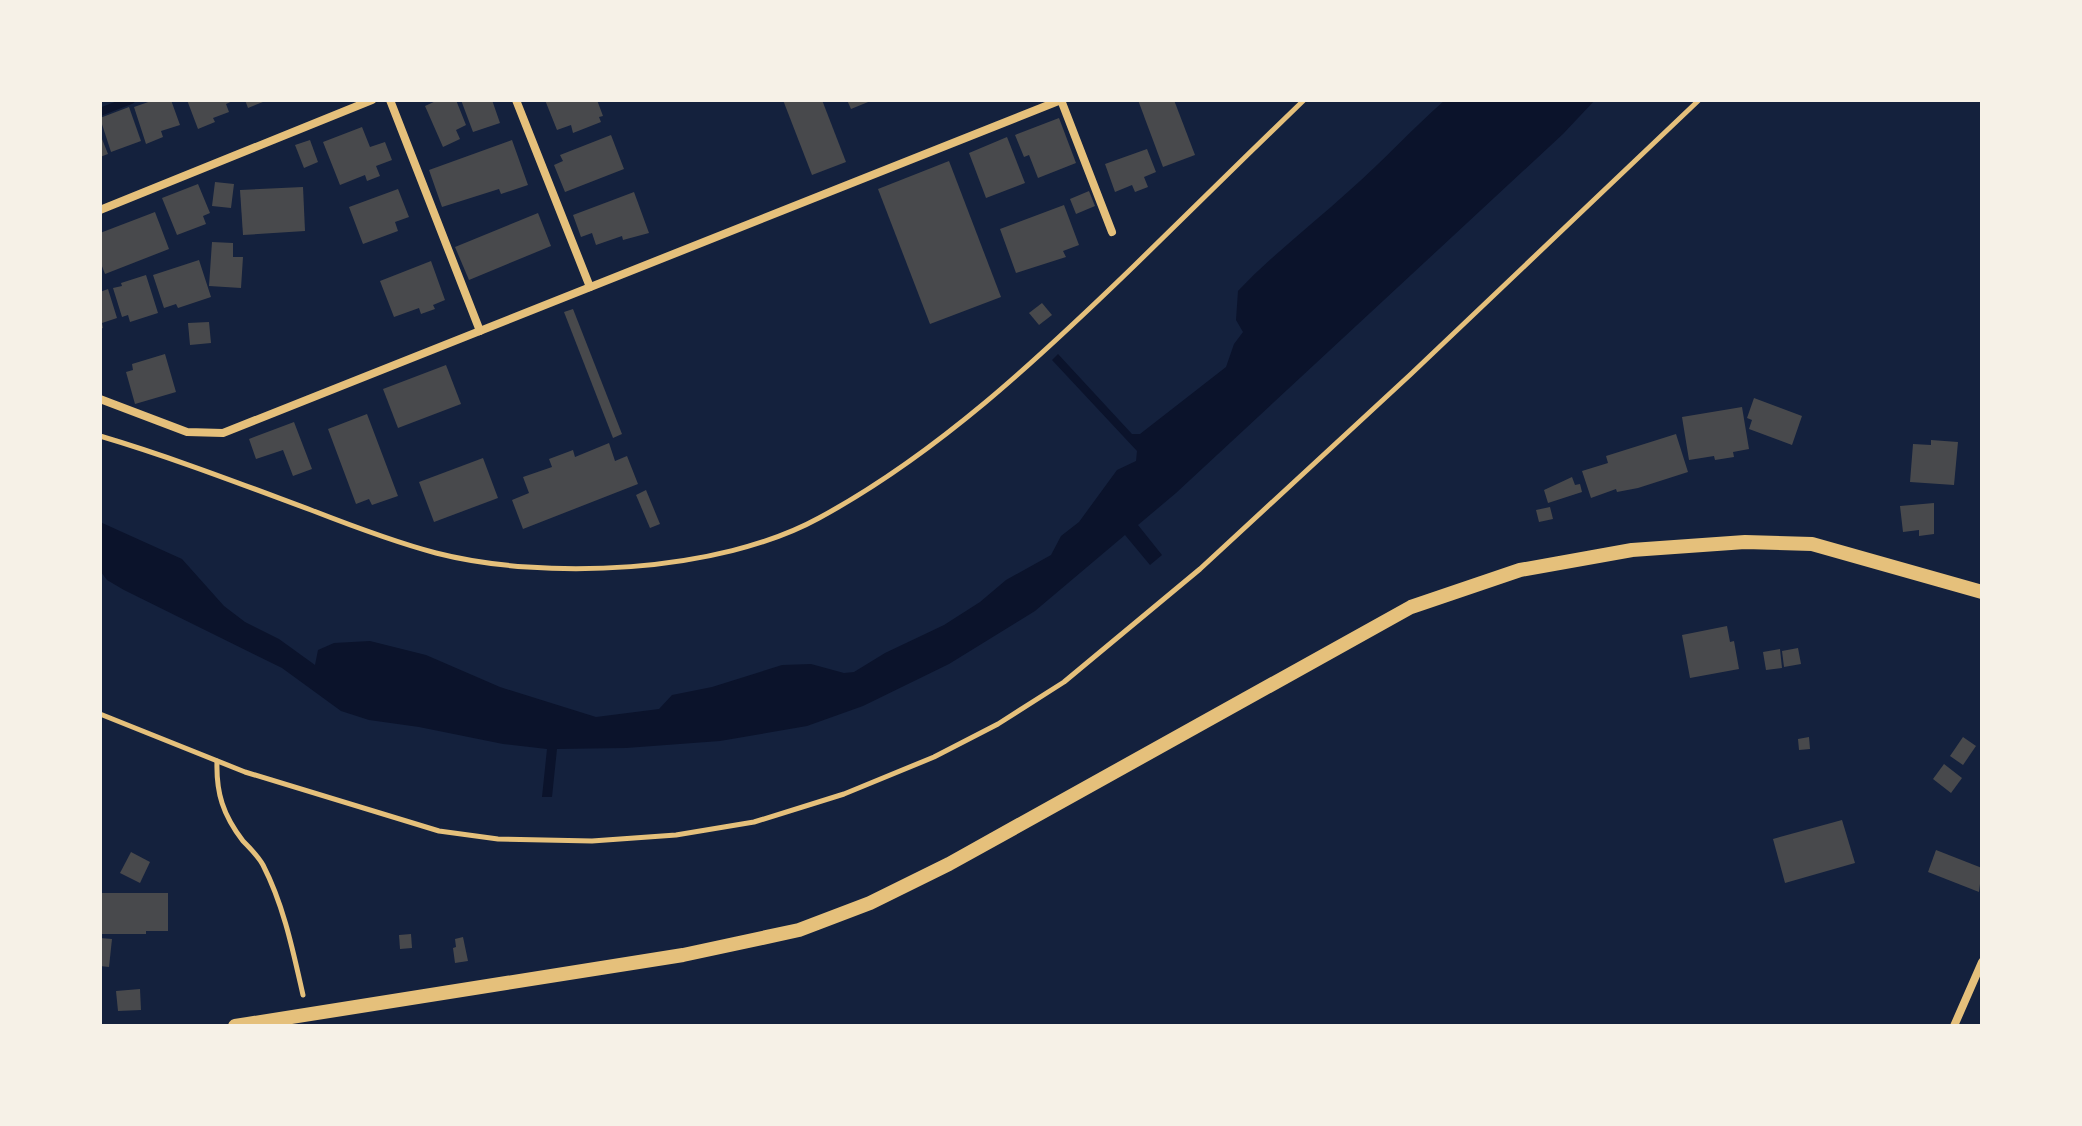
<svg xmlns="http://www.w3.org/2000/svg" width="2082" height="1126" font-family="'DM Sans',sans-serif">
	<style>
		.water { fill: #0b132b }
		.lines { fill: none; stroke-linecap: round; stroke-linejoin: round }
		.stream { stroke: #0b132b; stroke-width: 8 }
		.building { fill: #48494c }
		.path { stroke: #e5c07b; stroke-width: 5 }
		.minor { stroke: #e5c07b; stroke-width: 8 }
		.tertiary { stroke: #e5c07b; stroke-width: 14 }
	</style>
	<rect width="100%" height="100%" fill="#14213d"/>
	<path class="water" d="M1445 100H1595L1563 134 1176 493 1138 525 1162 555 1150 565 1125 535 1035 611 949 664 863 706 807 726 720 741 626 748 557 749 552 797H542L547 749 503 744 419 727 369 720 341 711 282 668 124 590 107 580 101 572 100 522 182 559 224 606 245 622 279 639 315 665 318 650 334 643 370 641 426 655 500 687 596 717 659 709 672 695 712 687 782 665 811 664 844 673 854 672 885 653 944 625 980 602 1006 580 1051 555 1061 536 1079 522 1117 470 1136 461 1137 451 1052 360 1058 354 1132 434H1140L1226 367 1234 344 1243 332 1236 320 1238 291C1273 254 1313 224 1350 190 1383 161 1412 129 1445 100Z"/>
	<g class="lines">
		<path class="stream" d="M100 112 131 100"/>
	</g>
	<g class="building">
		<path d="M154 100H171L180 125 161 131 163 137 146 144 134 107Z"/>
		<path d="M187 100H235L226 104 229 112 213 118 215 122 198 129Z"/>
		<path d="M245 100H268L248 108Z"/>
		<path d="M438 100H456L466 125 456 130 460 139 443 147 425 106Z"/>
		<path d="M461 100H492L500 123 473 132Z"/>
		<path d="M545 100H597L603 116 599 117 601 122 573 133 571 125 557 130Z"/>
		<path d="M783 100H822L846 162 812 175Z"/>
		<path d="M847 100H873L851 109Z"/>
		<path d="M1138 100H1174L1195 155 1163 167Z"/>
		<path d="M129 107 141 141 111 152 100 118Z"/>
		<path d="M1059 118 1076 163 1038 178 1029 155 1024 157 1015 135Z"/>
		<path d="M362 127 370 147 385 142 392 160 376 166 380 176 367 181 365 175 340 185 323 142Z"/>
		<path d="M100 134 108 154 100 157Z"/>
		<path d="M611 135 624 169 565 192 554 165 563 161 560 155Z"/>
		<path d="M1007 137 1025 183 986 198 969 153Z"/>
		<path d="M310 140 318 162 304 168 295 145Z"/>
		<path d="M512 140 528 185 501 194 499 189 442 207 429 170Z"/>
		<path d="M1147 149 1156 172 1144 177 1148 187 1135 192 1132 185 1115 192 1105 164Z"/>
		<path d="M949 161 1001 297 930 324 878 189Z"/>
		<path d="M215 182 234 184 231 208 212 206Z"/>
		<path d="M198 184 210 213 203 216 206 224 177 235 162 198Z"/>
		<path d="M303 187 305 231 243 235 240 190Z"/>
		<path d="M398 189 409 217 395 222 398 231 363 244 349 207Z"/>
		<path d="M1089 191 1095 206 1076 214 1070 199Z"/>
		<path d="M634 192 649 233 623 240 622 236 596 245 592 233 581 237 573 215Z"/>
		<path d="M1064 205 1079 245 1063 251 1066 257 1016 273 1000 229Z"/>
		<path d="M155 212 169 249 105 274 100 261V233Z"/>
		<path d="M538 213 551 246 469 280 455 247Z"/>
		<path d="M212 242 233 243V257H243L241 288 209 286Z"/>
		<path d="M199 260 211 297 178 308 176 304 164 308 153 275Z"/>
		<path d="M431 261 445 300 433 305 435 309 421 314 419 308 394 317 380 281Z"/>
		<path d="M146 275 158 313 130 322 128 315 122 317 113 288 122 286 121 283Z"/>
		<path d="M108 289 117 318 102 323 103 328 100 329V292Z"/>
		<path d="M1042 303 1052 315 1039 325 1029 313Z"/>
		<path d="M573 309 622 434 613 438 564 312Z"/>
		<path d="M209 322 211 343 190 345 188 323Z"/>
		<path d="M165 354 176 392 135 404 126 372 133 370 132 364Z"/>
		<path d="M446 365 461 404 398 428 383 389Z"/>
		<path d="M1754 398 1802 416 1792 445 1749 429 1752 420 1747 418Z"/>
		<path d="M1742 407 1749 449 1733 452 1734 457 1715 460 1714 456 1689 460 1682 417Z"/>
		<path d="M367 414 398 496 372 505 369 499 356 504 328 429Z"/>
		<path d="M294 422 312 469 293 476 283 450 256 459 249 439Z"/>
		<path d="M1676 434 1688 472 1638 488 1617 492 1616 489 1591 498 1582 471 1608 463 1606 456Z"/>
		<path d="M1931 440 1958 442 1954 485 1910 482 1913 444 1931 445Z"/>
		<path d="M609 443 615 461 627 456 638 484 523 529 512 500 529 493 523 477 552 467 549 459 573 450 575 457Z"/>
		<path d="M483 458 498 498 434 522 419 482Z"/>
		<path d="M1572 477 1575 485 1580 484 1582 492 1548 503 1544 490Z"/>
		<path d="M646 490 660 524 650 528 636 495Z"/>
		<path d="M1934 503V534L1919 536V530L1903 532 1900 506Z"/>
		<path d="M1550 507 1553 519 1539 522 1536 510Z"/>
		<path d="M1727 626 1730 642 1734 641 1739 669 1690 678 1682 635Z"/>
		<path d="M1798 648 1801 664 1784 667 1782 651Z"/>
		<path d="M1780 649 1782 668 1766 670 1763 652Z"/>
		<path d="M1809 737 1810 749 1799 750 1798 739Z"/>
		<path d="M1963 737 1976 746 1963 765 1950 756Z"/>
		<path d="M1944 764 1962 778 1951 793 1933 779Z"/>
		<path d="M1842 820 1855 863 1785 883 1773 839Z"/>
		<path d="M1936 850 1982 868 1979 892 1928 872Z"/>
		<path d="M131 852 150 862 140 883 120 873Z"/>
		<path d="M100 893H168V931H146V934H100Z"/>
		<path d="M411 934 412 948 400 949 399 935Z"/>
		<path d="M463 937 468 961 455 963 453 948 456 947 455 939Z"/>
		<path d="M100 938 112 939 109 967 100 966Z"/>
		<path d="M140 989 141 1010 118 1011 116 991Z"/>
	</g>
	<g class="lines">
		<g class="path">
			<path d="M100 436C171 457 241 484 311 510 352 526 394 542 436 553 545 581 719 573 819 518 937 454 1038 359 1134 266 1191 210 1247 155 1304 100"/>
			<path d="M100 714 245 772 439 831 498 839 592 841 676 835 754 822 844 794 934 757 998 724 1064 682 1200 569 1411 374 1699 100"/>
			<path d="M217 761C216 793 223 815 243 841 250 848 258 856 263 865 284 906 293 951 303 995"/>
		</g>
		<g class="minor">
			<path d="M390 100 480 331"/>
			<path d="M516 100 590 287"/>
			<path d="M1061 100 1112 232"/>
			<path d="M100 210 372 100"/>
			<path d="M100 399 187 432 223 433 1061 100"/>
			<path d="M1954 1026 1982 962"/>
		</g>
		<path class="tertiary" d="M235 1026 683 955 799 930 870 903 949 864 1411 607 1520 570 1632 550 1745 542 1812 544 1982 592"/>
	</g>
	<rect width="2082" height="1126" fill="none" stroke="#f6f1e7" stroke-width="204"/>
</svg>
